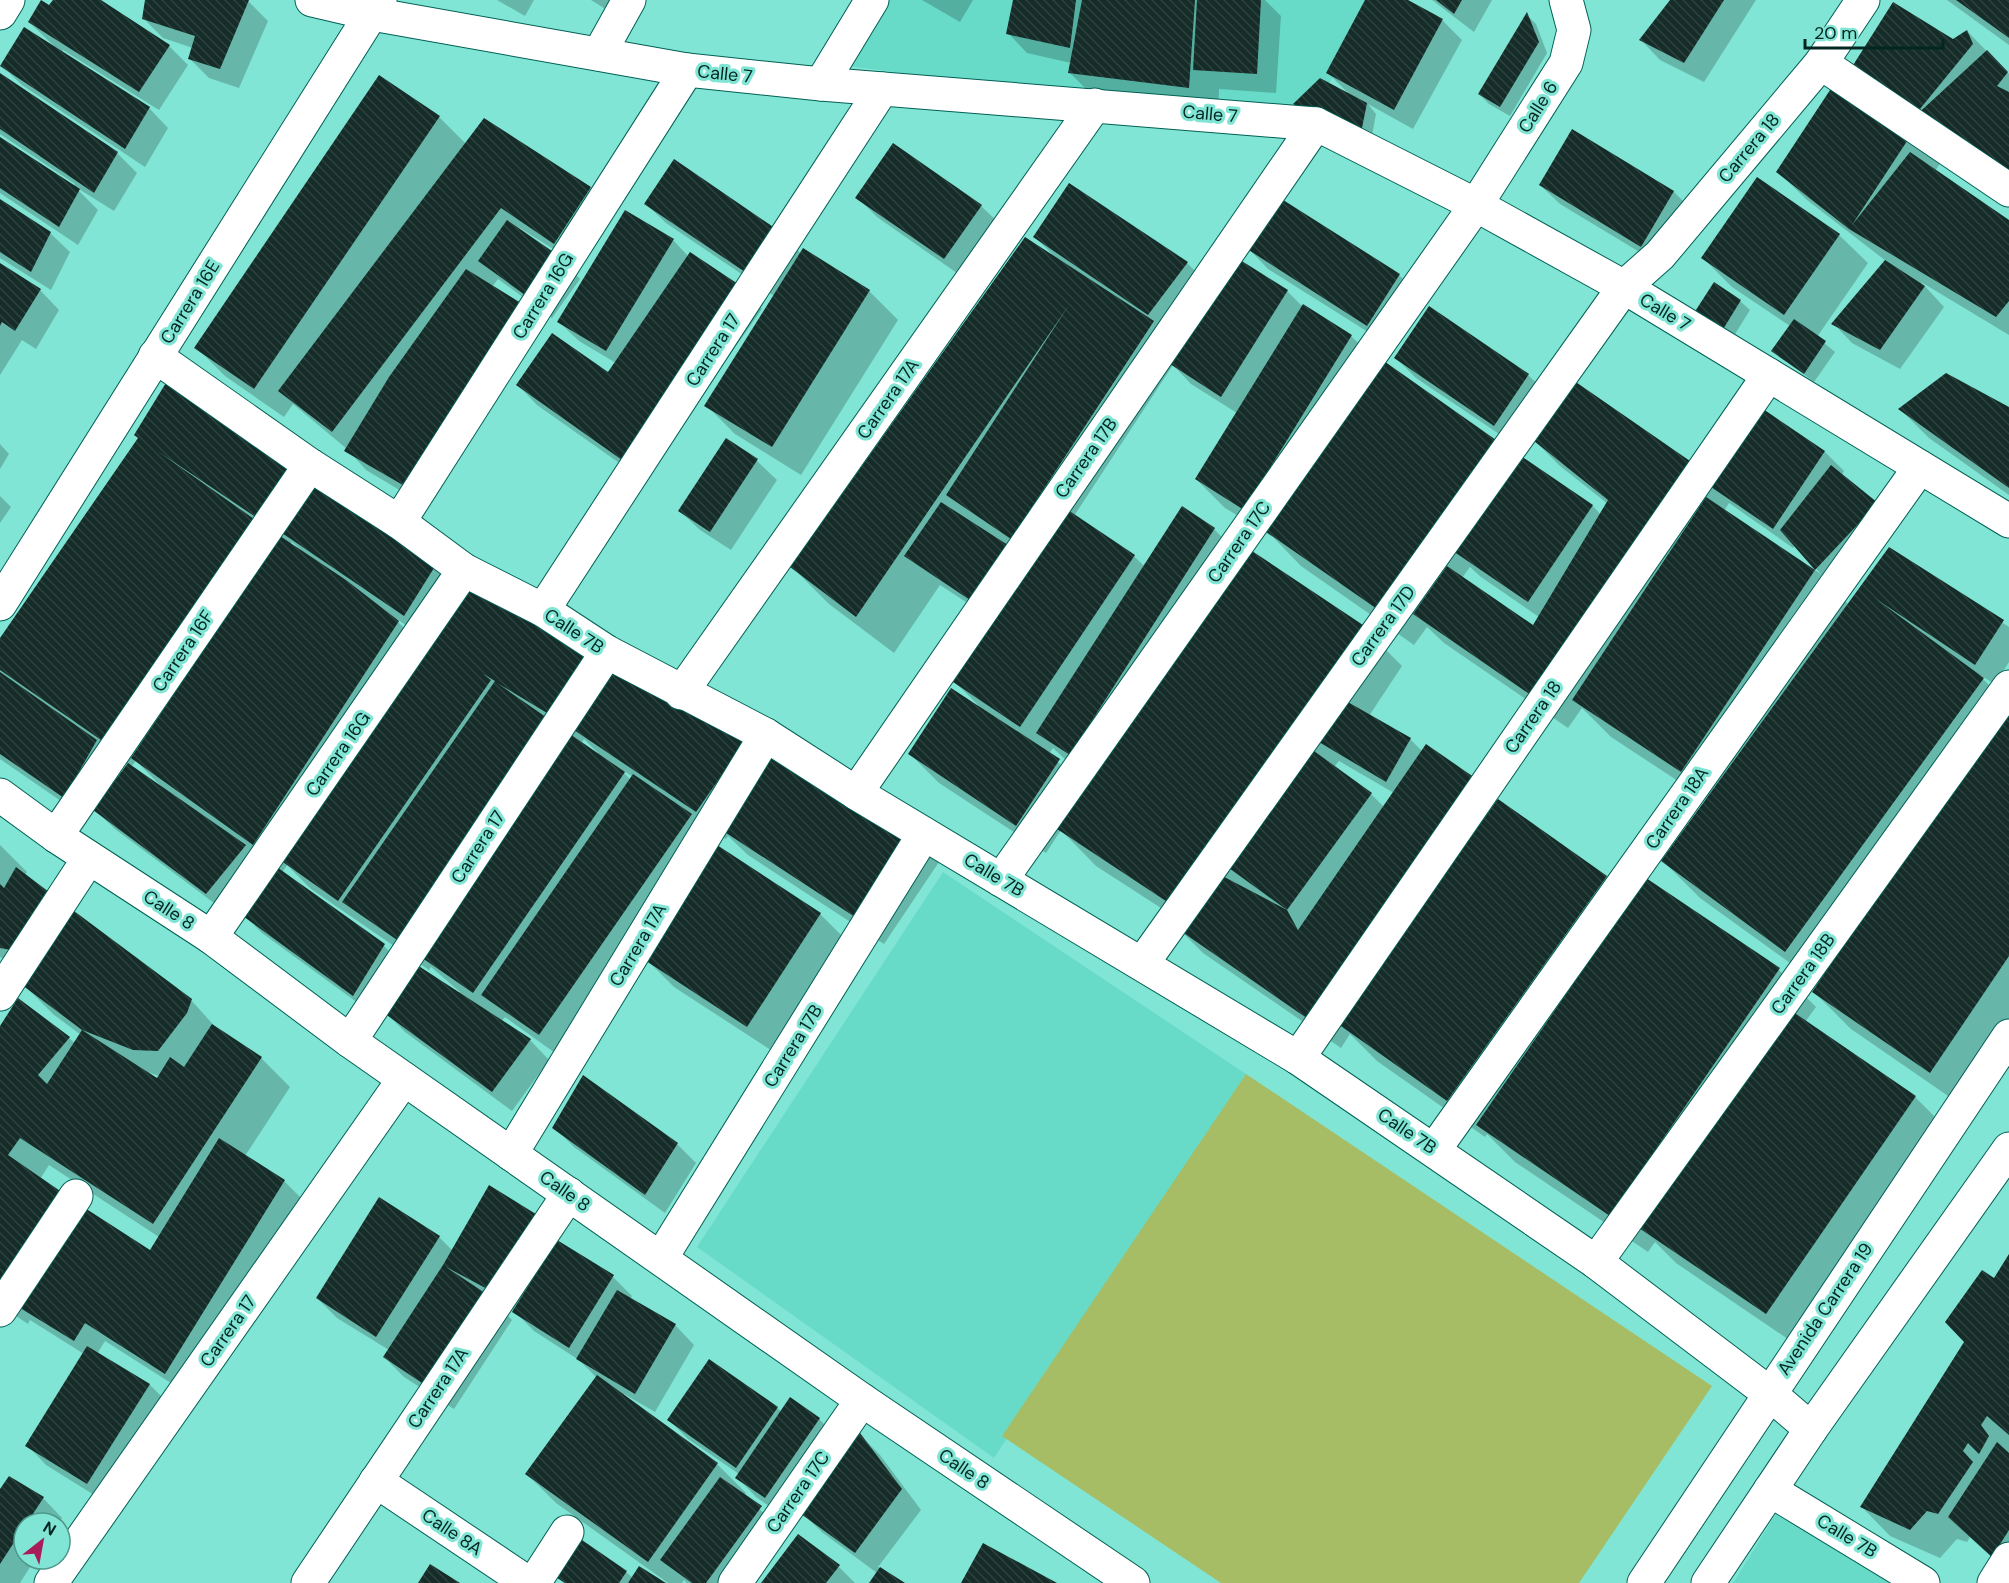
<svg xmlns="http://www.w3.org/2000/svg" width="2009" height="1583" font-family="'DM Sans',sans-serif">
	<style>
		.built { fill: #68dbc8 }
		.green { fill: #a6bd66 }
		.shadow { fill: #0003; fill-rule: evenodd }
		.building { fill: url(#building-back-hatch) }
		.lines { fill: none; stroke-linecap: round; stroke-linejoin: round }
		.street-casing { stroke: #006055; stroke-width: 35 }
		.secondary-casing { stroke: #006055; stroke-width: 35 }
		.street { stroke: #fff; stroke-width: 33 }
		.secondary { stroke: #fff; stroke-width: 33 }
		.labels { text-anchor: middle; stroke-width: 6; stroke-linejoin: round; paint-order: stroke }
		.street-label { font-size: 18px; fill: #042621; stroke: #80e5d4 }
	</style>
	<defs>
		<pattern id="building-back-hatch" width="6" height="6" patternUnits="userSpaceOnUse" patternTransform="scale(1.5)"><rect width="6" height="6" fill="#152c28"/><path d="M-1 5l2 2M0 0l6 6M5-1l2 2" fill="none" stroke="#2d423e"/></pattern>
	</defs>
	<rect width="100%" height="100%" fill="#80e5d4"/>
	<g class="built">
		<path d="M889 0H1371L1314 114 1001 86 848 66Z"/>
		<path d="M943 872 1246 1074 994 1458 697 1247Z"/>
		<path d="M1779 1509 1897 1583H1733Z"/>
	</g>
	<path class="green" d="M1246 1074 1712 1386 1579 1583H1221L1002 1436Z"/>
	<g class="shadow">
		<path d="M55 0H99L169 46 188 65 159 110 63 50 61 52 149 108 168 128 145 167 22 85 2 66 54 46 29 22Z"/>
		<path d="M146 0 248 1 268 21 239 88 209 78 189 58 193 48 163 38 143 18Z"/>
		<path d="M497 0H534L525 16Z"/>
		<path d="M591 0H624L615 15Z"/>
		<path d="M922 0H973L960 22Z"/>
		<path d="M1015 0H1265L1281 16 1276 93 1219 89 1218 116 1098 101 1069 72 1071 63 1027 53 1008 33Z"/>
		<path d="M1367 0H1405L1442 20 1462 40 1413 129 1368 104 1376 114 1370 146 1296 104 1348 93 1328 73Z"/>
		<path d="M1432 0H1492L1474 32Z"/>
		<path d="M1672 0H1756L1704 82 1660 60 1641 40Z"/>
		<path d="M1947 0H2009V45Z"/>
		<path d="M1527 15 1536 24 1547 53 1510 116 1489 104 1479 94Z"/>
		<path d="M1967 31 2009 74V195L1871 89Z"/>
		<path d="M0 75 117 153 137 173 114 211 74 186 98 210 78 245 0 193V139L73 187 75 184 0 134Z"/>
		<path d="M1834 86 1941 162 1935 171 2009 221V335L1921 282 1944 307 1900 369 1852 343 1833 323 1886 261 1807 200 1778 172Z"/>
		<path d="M439 117 466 144 590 188 610 208 574 262 515 225 561 259 580 279 552 318 498 279 492 287 428 507 366 470 347 449 293 404 284 417 225 376 196 347Z"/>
		<path d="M1572 131 1674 192 1693 211 1661 265 1560 204 1540 185Z"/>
		<path d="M857 197 981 206 1001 225 964 278 877 217Z"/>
		<path d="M0 200 50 233 70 252 51 290 0 258Z"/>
		<path d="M646 204 782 234 801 254 869 291 898 320 801 475 735 434 706 405 774 296 666 223Z"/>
		<path d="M1839 235 1868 263 1817 337 1835 352 1814 382 1773 351 1790 326 1732 287 1703 258Z"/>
		<path d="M1035 237 1187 263 1206 282 1287 291 1303 307 1351 336 1380 364 1593 506 1601 515 1608 504 1560 466 1531 437 1702 472 1763 411 1825 452 1844 471 1842 475 1877 504 1834 590 1849 605 1890 549 2009 627V662L1995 684 1978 674 2009 705V1048L1967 1109 1851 1029 1814 992 1819 984 1700 898 1663 861 1707 800 1611 737 1582 708 1568 728 1444 643 1427 627 1414 645 1301 566 1273 537 1225 508 1196 479 1237 413 1191 384 1173 365 1074 516 1134 556 1145 567 1182 509 1214 529 1241 557 1365 629 1402 666 1369 716 1410 739 1423 752 1477 781 1498 802 1606 877 1631 902 1779 970 1816 1007 1805 1022 1915 1097 1952 1134 1804 1350 1676 1263 1655 1242 1648 1252 1515 1162 1487 1134 1485 1137 1377 1061 1350 1034 1341 1048 1203 953 1174 924 1178 919 1096 866 1061 830 1046 853 939 783 910 754 980 707 955 682 995 621 940 585 894 653 829 604 792 567 1052 254ZM1729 503 1793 548 1795 545 1821 574 1724 511ZM1470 567 1481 577 1539 617 1533 627 1462 578ZM1053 748 1067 761 1086 788 1049 754ZM1339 761 1394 793 1384 807 1371 794 1334 767Z"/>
		<path d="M673 240 689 257 743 290 762 309 642 479 537 405 518 385 608 374 616 363 579 341 559 322Z"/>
		<path d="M1249 249 1399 275 1418 294 1387 344 1268 269Z"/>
		<path d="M0 265 40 290 59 310 36 349 22 340 0 375Z"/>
		<path d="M1740 301 1750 310 1732 339 1706 323Z"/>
		<path d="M1430 308 1528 375 1548 394 1514 444 1416 378 1396 358Z"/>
		<path d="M172 375 939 862 884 944 748 855 728 836 726 839 700 822 720 844 718 848 820 914 849 943 777 1054 674 987 645 958 569 1063 505 1017 501 1022 530 1040 549 1060 512 1111 405 1032 386 1013 460 992 431 967 429 970 311 889 287 865 282 873 384 946 403 965 373 1014 262 933 242 913 226 912 115 829 95 810 128 765 109 752 84 817 0 759V641L140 439ZM292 542 301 550 290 545ZM397 619 430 642 427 651 396 620ZM584 739 598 753 597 755 581 744ZM136 761 162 787 131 767ZM624 771 633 777 631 780 623 772Z"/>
		<path d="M2009 408V495L1929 438 1901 410Z"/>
		<path d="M727 441 757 461 777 480 731 550 700 530 680 511Z"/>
		<path d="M0 444 9 454 0 469Z"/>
		<path d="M0 496 11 507 0 523Z"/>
		<path d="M0 845 27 872 25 875 191 1000 219 1031 261 1058 290 1087 245 1156 284 1181 313 1210 185 1392 105 1341 97 1354 150 1385 169 1404 107 1503 46 1465 27 1445 84 1354 30 1320 28 1324 0 1305V1029L69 1038 75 1043 81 1035 53 1014 24 985 20 967 0 957ZM147 1072 159 1076 157 1080ZM49 1165 159 1237 149 1253 40 1179Z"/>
		<path d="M554 1127 677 1144 696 1163 665 1213 574 1147Z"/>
		<path d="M439 1237 453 1251 556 1240 613 1277 632 1296 630 1299 675 1325 694 1345 655 1412 624 1394 623 1396 717 1464 746 1493 744 1496 780 1527 740 1583H687L684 1580 682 1583H668L556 1503 527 1474 597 1378 579 1360 534 1331 514 1311 495 1302 512 1320 454 1409 404 1377 384 1357 389 1350 337 1318 317 1298Z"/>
		<path d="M2009 1257V1573L1970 1537 1967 1542 1957 1539 1940 1558 1890 1536 1862 1507 2002 1285Z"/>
		<path d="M777 1408 782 1412 819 1419 838 1438 785 1517 756 1497 737 1477 739 1474 688 1439 669 1420Z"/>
		<path d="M861 1436 880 1455 921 1510 878 1567 902 1583H871L877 1573 823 1533 803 1514Z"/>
		<path d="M0 1492 43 1498 62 1518 59 1523H24V1559H35L20 1583H0Z"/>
		<path d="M839 1567 855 1583H763Z"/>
		<path d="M626 1572 633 1578 663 1583H564L556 1575Z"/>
	</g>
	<g class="building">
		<path d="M41 0 49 5 53 0H101L170 45 139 92 28 22Z"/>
		<path d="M145 0H249L220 69 188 59 195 36 142 19Z"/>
		<path d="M1013 0H1076L1070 48 1006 34Z"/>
		<path d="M1082 0H1195L1189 88 1068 73Z"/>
		<path d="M1197 0H1261L1257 74 1193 70Z"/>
		<path d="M1365 0H1408L1443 19 1394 110 1326 73Z"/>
		<path d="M1436 0H1462L1454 14Z"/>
		<path d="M1670 0H1724L1684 63 1639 40Z"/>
		<path d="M1956 0H2009V38L1991 25Z"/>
		<path d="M1893 2 1953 39 1967 30 1973 44 1911 120 1987 50 2008 72 1997 86 2009 92V187L1911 120 1850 70Z"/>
		<path d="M1527 12 1539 42 1500 107 1478 94Z"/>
		<path d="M24 27 150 107 125 149 0 66Z"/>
		<path d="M0 73 118 152 94 193 0 129Z"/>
		<path d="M379 75 440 116 254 389 194 348Z"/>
		<path d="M1320 78 1367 103 1360 138 1293 104Z"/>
		<path d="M1834 84 1913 132 1852 225 1910 152 2009 220V301L1996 317 1849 229 1776 172Z"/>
		<path d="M484 118 591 187 554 244 501 208 332 432 278 391Z"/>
		<path d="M1572 129 1674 191 1641 247 1539 185Z"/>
		<path d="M0 137 80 189 59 227 0 188Z"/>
		<path d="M893 143 982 205 944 259 855 198Z"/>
		<path d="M674 159 782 233 754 278 644 204Z"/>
		<path d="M1757 177 1840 234 1784 315 1701 258Z"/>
		<path d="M1069 183 1188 262 1148 315 1033 237Z"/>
		<path d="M1280 198 1400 274 1367 326 1247 249Z"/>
		<path d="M0 199 51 232 31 272 0 252Z"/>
		<path d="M625 210 674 239 606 351 557 322Z"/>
		<path d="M507 220 562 258 532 300 478 261Z"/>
		<path d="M1025 237 1154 321 1011 539 946 495 1069 305 856 617 790 567Z"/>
		<path d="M803 248 870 290 772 447 704 406Z"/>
		<path d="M690 252 744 288 622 460 516 385 552 333 608 372Z"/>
		<path d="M1237 258 1288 290 1221 397 1170 364Z"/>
		<path d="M1885 260 1925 286 1880 350 1831 324Z"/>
		<path d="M0 263 41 289 15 331 2 322 0 326Z"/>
		<path d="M466 269 521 303 408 488 344 451 389 377Z"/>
		<path d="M1714 282 1741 300 1722 331 1694 313Z"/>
		<path d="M1303 304 1352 335 1244 510 1195 479Z"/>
		<path d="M1429 306 1529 374 1494 426 1394 358Z"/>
		<path d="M1794 319 1826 341 1804 374 1771 351Z"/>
		<path d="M1381 359 1496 440 1377 609 1262 529Z"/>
		<path d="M172 373 295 458 260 520 156 450 254 519 101 740 0 670V638L138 438 134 435Z"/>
		<path d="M1946 373 2009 407V488L1898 409Z"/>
		<path d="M1570 378 1703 470 1538 700 1413 614 1447 566 1533 625 1608 500 1529 437Z"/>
		<path d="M1763 409 1825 451 1773 529 1711 487Z"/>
		<path d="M726 438 758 459 710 532 678 511Z"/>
		<path d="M1515 452 1593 505 1528 602 1450 549Z"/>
		<path d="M1831 465 1878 503 1815 570 1780 530Z"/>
		<path d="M316 479 439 560 404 616 279 531Z"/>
		<path d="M1706 497 1815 570 1681 772 1572 700Z"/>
		<path d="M941 502 1011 547 973 602 904 556Z"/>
		<path d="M1182 506 1215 528 1070 755 1036 733Z"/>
		<path d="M1068 510 1135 555 1020 727 953 682Z"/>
		<path d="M280 536 346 580 399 621 253 845 131 758Z"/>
		<path d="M1246 547 1366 627 1178 909 1057 829Z"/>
		<path d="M1889 547 2004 620 1975 665 1876 599 1984 678 1785 952 1661 861Z"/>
		<path d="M467 576 597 651 552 716 497 683 553 722 400 942 342 902 495 681 483 674 491 680 338 901 280 860Z"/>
		<path d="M610 658 747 739 696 812 568 726Z"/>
		<path d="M0 672 97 740 64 798 0 754Z"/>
		<path d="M951 688 1060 759 1016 826 908 754Z"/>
		<path d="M1339 697 1411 738 1386 782 1314 739Z"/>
		<path d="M2009 702V956L1930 1073 1812 992Z"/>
		<path d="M567 732 625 772 473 993 415 953Z"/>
		<path d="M769 743 911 832 855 917 717 827Z"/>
		<path d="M1426 744 1478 780 1311 1021 1172 925 1211 870 1287 910 1298 930Z"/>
		<path d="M1307 746 1372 793 1287 910 1222 863Z"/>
		<path d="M128 763 246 845 206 894 93 810Z"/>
		<path d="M633 774 692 814 539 1035 481 995Z"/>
		<path d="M1498 799 1607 876 1447 1101 1338 1024Z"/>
		<path d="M717 845 821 913 747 1027 643 959Z"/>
		<path d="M274 865 385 944 353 996 240 914Z"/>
		<path d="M16 867 49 892 11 950 0 948V884L4 888Z"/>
		<path d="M1646 878 1780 968 1610 1216 1476 1125Z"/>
		<path d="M70 908 192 999 187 1013 158 1051 133 1050 82 1030 22 985Z"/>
		<path d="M414 963 531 1039 492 1092 384 1013Z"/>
		<path d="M18 998 70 1037 38 1075 47 1084 82 1030 157 1078 170 1057 184 1067 212 1024 262 1057 153 1224 20 1138 8 1155 66 1195 0 1293V1026Z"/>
		<path d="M1786 1007 1916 1096 1766 1314 1636 1226Z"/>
		<path d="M583 1075 678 1143 645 1195 552 1128Z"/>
		<path d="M219 1138 285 1180 165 1374 85 1323 74 1341 12 1303 74 1201 150 1250Z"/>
		<path d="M489 1185 539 1216 493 1292 446 1267 494 1299 434 1391 383 1357 443 1265Z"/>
		<path d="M379 1197 440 1236 376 1337 316 1298Z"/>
		<path d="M557 1240 614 1275 569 1348 512 1312Z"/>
		<path d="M2009 1254V1435L1987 1416 1981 1425 1989 1436 1979 1454 1968 1443 1963 1451 1973 1462 1938 1514 1927 1511 1910 1530 1860 1507 1964 1342 1945 1322 1982 1270 1994 1278Z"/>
		<path d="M617 1290 676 1324 635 1394 576 1359Z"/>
		<path d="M87 1346 150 1384 87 1484 25 1446Z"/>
		<path d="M709 1359 778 1407 736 1468 667 1420Z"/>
		<path d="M597 1375 718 1463 648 1562 525 1474Z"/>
		<path d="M790 1397 820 1418 765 1498 735 1478Z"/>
		<path d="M860 1433 902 1489 855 1553 801 1514Z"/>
		<path d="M1997 1442 2009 1453V1530L1992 1557 1948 1517Z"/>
		<path d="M9 1476 44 1497 27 1523H24V1527L0 1564V1489Z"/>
		<path d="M720 1477 762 1506 706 1583H692L660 1560Z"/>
		<path d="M798 1534 840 1565 826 1583H761Z"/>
		<path d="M579 1538 627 1571 619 1583H565L554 1576Z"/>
		<path d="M983 1543 1057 1583H961Z"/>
		<path d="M430 1564 460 1583H418Z"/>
		<path d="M639 1566 666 1583H628Z"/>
		<path d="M880 1567 905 1583H869Z"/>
	</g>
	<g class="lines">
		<g class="street-casing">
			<g id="street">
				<path d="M0 13 8 0"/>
				<path d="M599 54 629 0"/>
				<path d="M1821 63 2009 190"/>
				<path d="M821 84 872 0"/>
				<path d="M155 356 310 465 399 522 464 570 543 610 607 652 766 735 856 793 1298 1058 1596 1262 1769 1393 1811 1429"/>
				<path d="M399 522 687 70"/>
				<path d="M0 604 380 0"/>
				<path d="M543 610 882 89"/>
				<path d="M681 693 1095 105"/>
				<path d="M856 793 1316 124"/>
				<path d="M0 795 56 836 211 937 350 1041 862 1400 1133 1583"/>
				<path d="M56 836 310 465"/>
				<path d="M1001 880 1476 205 1566 63 1574 30 1566 0"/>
				<path d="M211 937 464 570"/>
				<path d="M1142 964 1624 287 1660 255 1821 63 1863 0"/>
				<path d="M0 994 89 858"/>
				<path d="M350 1041 607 652"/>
				<path d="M1298 1058 1769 375"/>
				<path d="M1434 1150 1920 467"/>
				<path d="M511 1154 766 735"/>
				<path d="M661 1258 924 834"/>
				<path d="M1596 1262 2009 687"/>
				<path d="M0 1310 76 1196"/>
				<path d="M376 1481 528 1583"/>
				<path d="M1770 1490 1923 1583"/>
				<path d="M51 1583 404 1079"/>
				<path d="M308 1583 569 1194"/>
				<path d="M534 1583 567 1532"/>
				<path d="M735 1583 862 1400"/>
				<path d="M1994 1583 2009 1559"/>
			</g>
		</g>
		<g class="secondary-casing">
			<g id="secondary">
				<path d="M312 0 372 14 687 70 821 84 1316 124 1476 205 1624 287 2009 521"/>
				<path d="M1644 1583 2009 1036"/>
				<path d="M1708 1583 1811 1429 2009 1149"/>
			</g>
		</g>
		<use href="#street" class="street"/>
		<use href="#secondary" class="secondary"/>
	</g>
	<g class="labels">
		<g class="street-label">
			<text transform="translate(725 74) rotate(6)" y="6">Calle 7</text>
			<text transform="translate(1538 107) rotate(-58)" y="6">Calle 6</text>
			<text transform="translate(1210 114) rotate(5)" y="6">Calle 7</text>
			<text transform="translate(1749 148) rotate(-50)" y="6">Carrera 18</text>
			<text transform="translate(543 296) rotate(-58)" y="6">Carrera 16G</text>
			<text transform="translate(190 302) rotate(-58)" y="6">Carrera 16E</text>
			<text transform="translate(1665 312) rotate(31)" y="6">Calle 7</text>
			<text transform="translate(713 350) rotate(-57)" y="6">Carrera 17</text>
			<text transform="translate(888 399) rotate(-55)" y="6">Carrera 17A</text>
			<text transform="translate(1086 458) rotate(-55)" y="6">Carrera 17B</text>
			<text transform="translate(1239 542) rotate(-55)" y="6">Carrera 17C</text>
			<text transform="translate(1383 626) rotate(-54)" y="6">Carrera 17D</text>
			<text transform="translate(574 631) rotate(33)" y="6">Calle 7B</text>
			<text transform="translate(183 651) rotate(-56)" y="6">Carrera 16F</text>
			<text transform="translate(1533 717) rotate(-55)" y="6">Carrera 18</text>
			<text transform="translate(338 754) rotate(-55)" y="6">Carrera 16G</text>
			<text transform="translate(1677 808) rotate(-55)" y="6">Carrera 18A</text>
			<text transform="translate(478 847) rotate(-57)" y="6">Carrera 17</text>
			<text transform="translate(994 875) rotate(31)" y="6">Calle 7B</text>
			<text transform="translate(169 910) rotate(33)" y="6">Calle 8</text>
			<text transform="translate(638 945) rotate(-59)" y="6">Carrera 17A</text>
			<text transform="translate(1803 974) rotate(-54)" y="6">Carrera 18B</text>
			<text transform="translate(793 1046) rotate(-58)" y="6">Carrera 17B</text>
			<text transform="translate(1407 1131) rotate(34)" y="6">Calle 7B</text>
			<text transform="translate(565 1191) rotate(35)" y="6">Calle 8</text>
			<text transform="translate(1825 1309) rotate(-56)" y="6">Avenida Carrera 19</text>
			<text transform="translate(228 1331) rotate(-55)" y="6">Carrera 17</text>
			<text transform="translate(438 1388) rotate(-56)" y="6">Carrera 17A</text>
			<text transform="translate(964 1469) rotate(34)" y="6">Calle 8</text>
			<text transform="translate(798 1492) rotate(-55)" y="6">Carrera 17C</text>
			<text transform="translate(452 1532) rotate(34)" y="6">Calle 8A</text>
			<text transform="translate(1847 1536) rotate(31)" y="6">Calle 7B</text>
		</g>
	</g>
	<g transform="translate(42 1541) rotate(31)"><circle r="28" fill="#80e5d4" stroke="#4e998c" stroke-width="1.5"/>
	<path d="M0-4.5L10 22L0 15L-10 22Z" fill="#aa1b59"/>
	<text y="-9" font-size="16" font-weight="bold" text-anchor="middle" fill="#042621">N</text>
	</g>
	<path d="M1805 39v9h138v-9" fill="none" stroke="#042621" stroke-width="3"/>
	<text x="1814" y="39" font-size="18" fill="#042621" stroke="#80e5d4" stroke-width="4.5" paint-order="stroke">20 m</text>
</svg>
